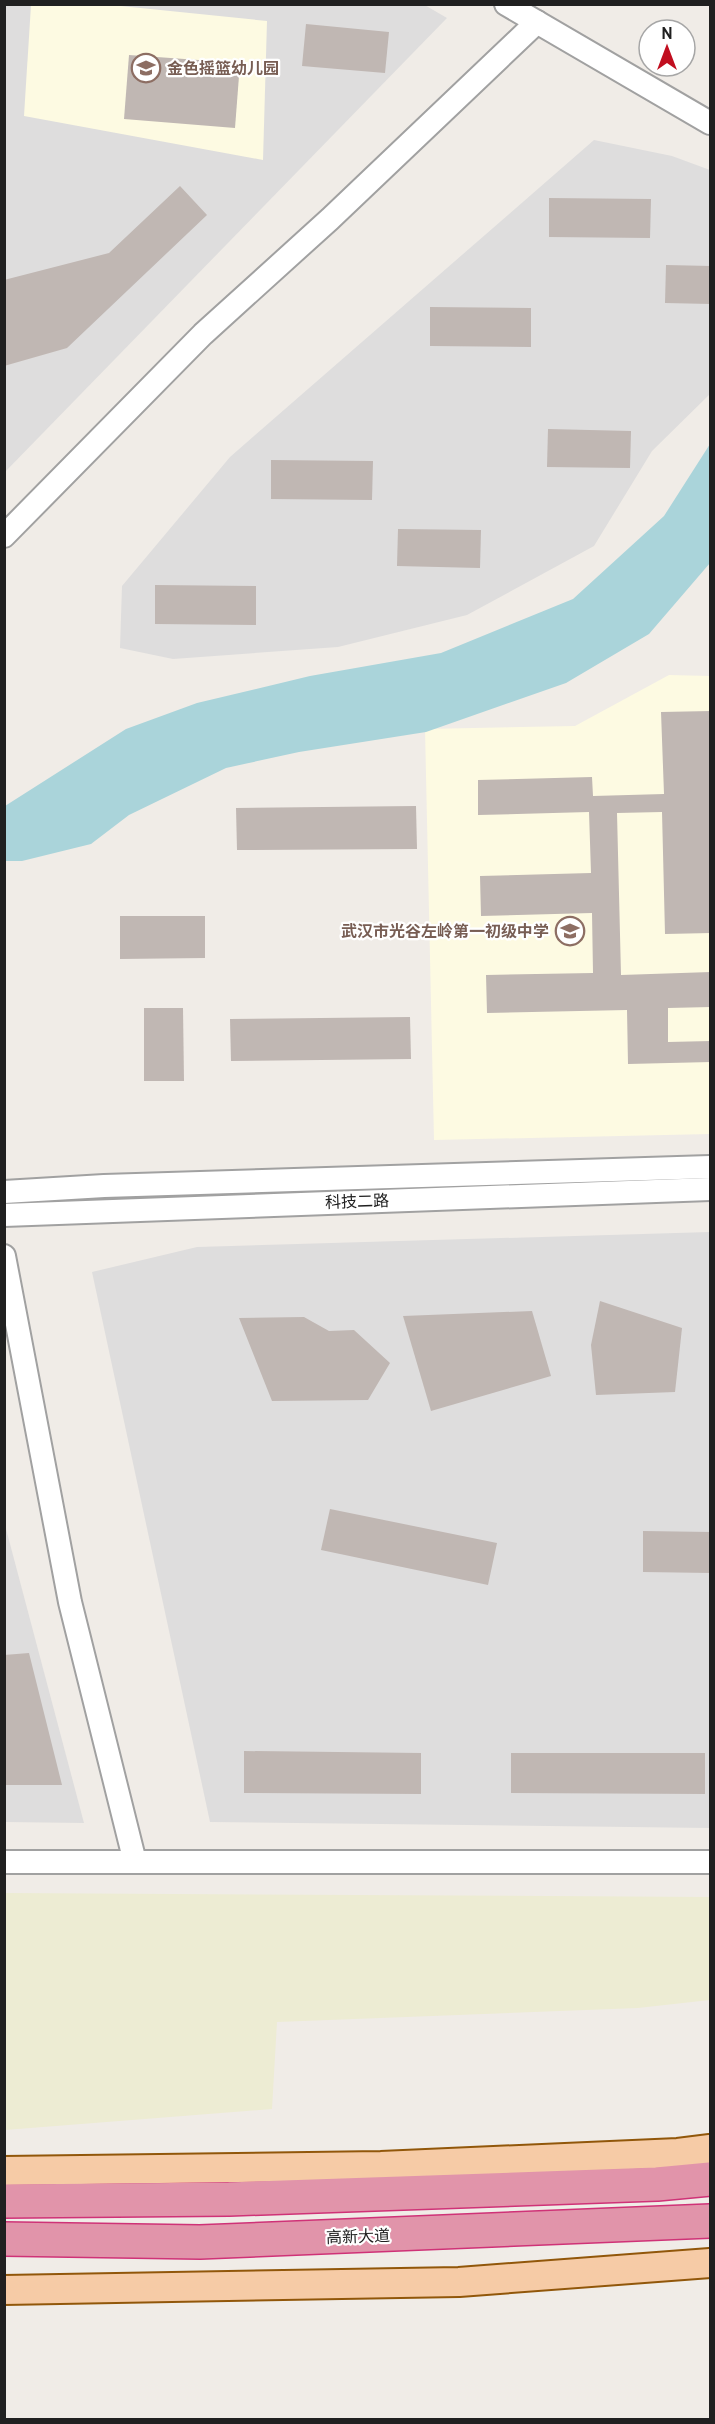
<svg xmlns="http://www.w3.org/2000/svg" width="715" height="2424" font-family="Overpass,'Noto Sans SC',sans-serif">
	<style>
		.residential { fill: #dedddd }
		.education { fill: #fdfae2 }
		.farmland { fill: #edecd3 }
		.water { fill: #aad4da }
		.building { fill: #c0b7b3 }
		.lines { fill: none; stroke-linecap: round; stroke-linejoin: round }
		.minor-casing { stroke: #a1a1a1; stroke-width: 26 }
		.major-casing { stroke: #91570a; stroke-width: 32 }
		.highway-casing { stroke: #cf3277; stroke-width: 36 }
		.minor { stroke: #fff; stroke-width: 22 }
		.major { stroke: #f6cba6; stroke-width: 28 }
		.highway { stroke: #e194aa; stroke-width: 33 }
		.labels { text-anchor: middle; stroke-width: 4.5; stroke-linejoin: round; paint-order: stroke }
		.education-label { font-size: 16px; font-weight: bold; fill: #785e54; stroke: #fff; text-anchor: start }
		.street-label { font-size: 16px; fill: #202020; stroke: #fff }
	</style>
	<rect width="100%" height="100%" fill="#f0ece7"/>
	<g class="residential">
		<path d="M423 4 447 18 5 472V5Z"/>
		<path d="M594 140 672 156 710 170V394L652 451 594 546 467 615 338 647 173 659 120 648 122 586 230 457Z"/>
		<path d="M710 1232V1828L210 1822 92 1272 197 1247Z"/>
		<path d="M5 1525 84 1823 5 1822Z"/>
	</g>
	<g class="education">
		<path d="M31 5H111L267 21 263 160 24 116Z"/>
		<path d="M669 675 710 676V1134L434 1140 425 729 575 726Z"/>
	</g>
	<path class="farmland" d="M5 1893 710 1897V2000L638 2008 277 2022 272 2109 5 2130Z"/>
	<path class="water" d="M710 444V563L649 634 566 683 426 732 299 752 226 768 129 815 91 844 22 861H5V806L126 729 197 703 310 676 441 653 573 599 664 516Z"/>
	<g class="building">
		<path d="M306 24 389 32 385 73 302 66Z"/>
		<path d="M129 55 240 63 235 128 124 119Z"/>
		<path d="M180 186 207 215 67 348 4 366V280L109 253Z"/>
		<path d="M549 198 651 199 650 238 549 237Z"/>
		<path d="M666 265 711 266V304L665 303Z"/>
		<path d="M430 307 531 308V347L430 346Z"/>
		<path d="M548 429 631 431 630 468 547 467Z"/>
		<path d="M271 460 373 461 372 500 271 499Z"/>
		<path d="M398 529 481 530 480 568 397 566Z"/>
		<path d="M155 585 256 586V625L155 624Z"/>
		<path d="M711 711V933L665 934 662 812 617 813 621 975 711 972V1007L668 1008V1042L711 1041V1062L628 1064 627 1010 487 1013 486 975 593 973 592 913 481 916 480 876 591 873 589 812 478 815V780L592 777 593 796 664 794 661 712Z"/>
		<path d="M416 806 417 849 237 850 236 808Z"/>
		<path d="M120 916H205V958L120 959Z"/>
		<path d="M144 1008H183L184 1081H144Z"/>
		<path d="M410 1017 411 1059 231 1061 230 1019Z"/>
		<path d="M600 1301 682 1328 675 1392 596 1395 591 1345Z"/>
		<path d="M532 1311 551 1376 431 1411 403 1316Z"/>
		<path d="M304 1317 329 1331 354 1330 390 1363 368 1400 272 1401 239 1318Z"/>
		<path d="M330 1509 497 1543 488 1585 321 1550Z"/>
		<path d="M643 1531 711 1532V1573L643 1572Z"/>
		<path d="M29 1653 62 1785H4V1655Z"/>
		<path d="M244 1751 421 1753V1794L244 1793Z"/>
		<path d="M511 1753H705V1794L511 1793Z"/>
	</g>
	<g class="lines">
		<g class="minor-casing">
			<g id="minor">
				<path d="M506 4 710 123"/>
				<path d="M4 536 203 334 330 219 537 22"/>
				<path d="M4 1192 104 1186 710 1167"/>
				<path d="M4 1215 710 1189"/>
				<path d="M4 1256 70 1602 135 1862"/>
				<path d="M4 1862H710"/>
			</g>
		</g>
		<g class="major-casing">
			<g id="major">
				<path d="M4 2171 381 2166 678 2153 710 2149"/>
				<path d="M4 2290 459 2282 710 2263"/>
			</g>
		</g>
		<g class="highway-casing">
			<g id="highway">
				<path d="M4 2201 229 2199 657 2184 710 2179"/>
				<path d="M4 2239 200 2242 710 2221"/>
			</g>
		</g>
		<use href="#minor" class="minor"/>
		<use href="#major" class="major"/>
		<use href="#highway" class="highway"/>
	</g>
	<defs>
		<g id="school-ring" transform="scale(1.5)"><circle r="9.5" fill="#fff" stroke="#8d6e63" stroke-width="1.5"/><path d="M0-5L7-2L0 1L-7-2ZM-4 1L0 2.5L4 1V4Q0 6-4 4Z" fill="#8d6e63"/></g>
	</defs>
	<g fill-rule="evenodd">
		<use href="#school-ring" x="146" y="68"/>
		<use href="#school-ring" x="570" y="931"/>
	</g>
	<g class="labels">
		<g class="education-label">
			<text x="167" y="74">金色摇篮幼儿园</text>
			<text x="549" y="937" text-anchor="end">武汉市光谷左岭第一初级中学</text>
		</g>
		<g class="street-label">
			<text transform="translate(357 1201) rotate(-2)" y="6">科技二路</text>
			<text transform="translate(358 2236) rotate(-2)" y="6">高新大道</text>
		</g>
	</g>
	<rect width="715" height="2424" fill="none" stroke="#202020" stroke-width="12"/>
	<g transform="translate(667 48)"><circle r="28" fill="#ffffff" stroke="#a6a6a6" stroke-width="1.5"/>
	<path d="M0-4.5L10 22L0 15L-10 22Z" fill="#c10e1f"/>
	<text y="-9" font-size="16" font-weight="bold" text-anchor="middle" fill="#202020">N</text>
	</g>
</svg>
